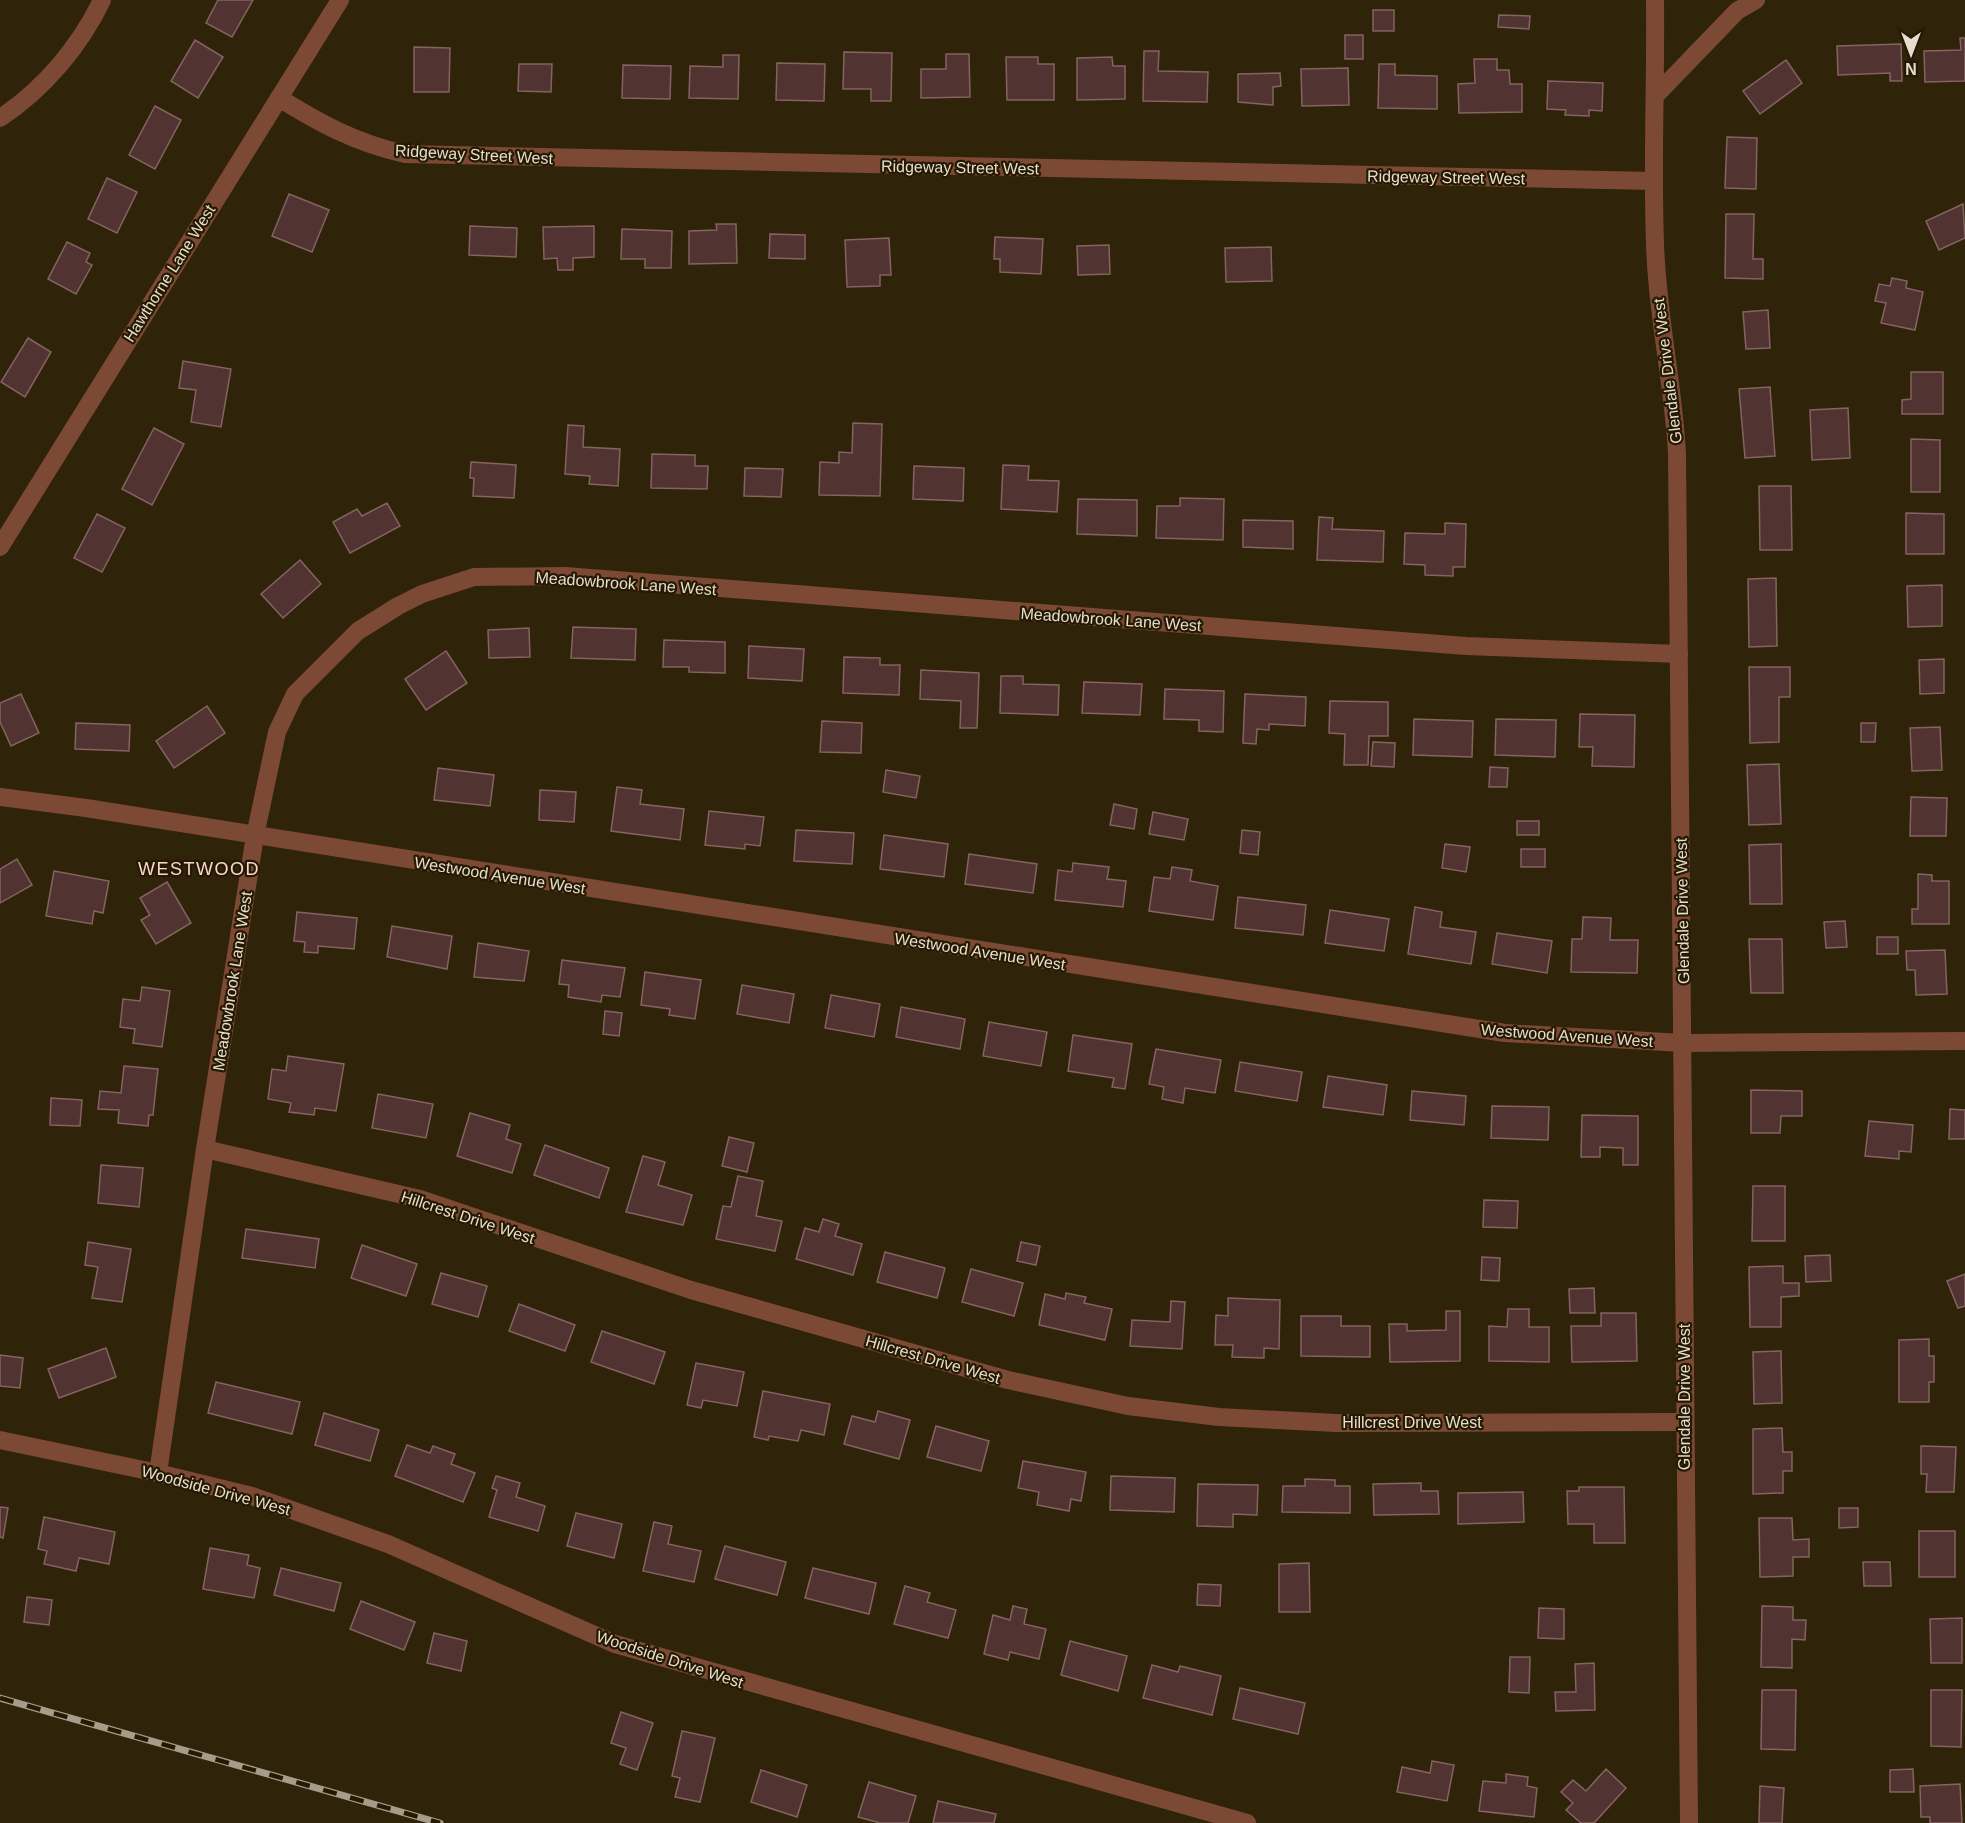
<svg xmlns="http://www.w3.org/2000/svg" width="1965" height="1823" font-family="Arial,sans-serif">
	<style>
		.building { fill: #513331; stroke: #846360; stroke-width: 1.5 }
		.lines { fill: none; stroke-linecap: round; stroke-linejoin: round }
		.minor { stroke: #7c4935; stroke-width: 18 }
		.rail-casing { stroke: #a59c89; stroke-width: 7 }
		.rail { stroke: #251901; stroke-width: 4.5; stroke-dasharray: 14; stroke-linecap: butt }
		.labels { text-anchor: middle; stroke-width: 4.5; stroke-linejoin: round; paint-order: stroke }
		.street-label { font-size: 16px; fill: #e5ddce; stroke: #251901 }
		.neighbourhood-label { font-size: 18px; letter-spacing: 1.5px; fill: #f9d6d2; stroke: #251901 }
	</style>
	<rect width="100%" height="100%" fill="#2f2309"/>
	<g class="building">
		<path d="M218 0H253L232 37 206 23Z"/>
		<rect x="1373" y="10" width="21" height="21"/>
		<path d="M1499 15 1530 16 1529 29 1498 27Z"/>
		<rect x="1345" y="35" width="18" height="24"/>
		<path d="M1960 38H1965V81L1925 82 1924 51 1961 50Z"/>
		<path d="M195 40 223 57 198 98 171 81Z"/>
		<path d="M1901 44 1902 81H1890V73L1838 75 1837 46Z"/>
		<path d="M414 47 450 48 449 92H414Z"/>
		<path d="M1144 51H1159L1158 71 1208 72 1207 102 1143 101Z"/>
		<path d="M844 52 892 53 891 101H871V89H843Z"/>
		<path d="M946 54H969L970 97 921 98V69H946Z"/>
		<path d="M723 55H739L738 99 689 98 690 66 723 67Z"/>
		<path d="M1006 57H1038V64H1054V100H1007Z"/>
		<path d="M1112 57 1113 66H1125V99L1077 100V58Z"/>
		<path d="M1474 59H1497V70H1509L1510 84H1522V112L1459 113 1458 84 1475 83Z"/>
		<path d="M1786 60 1802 83 1760 114 1743 91Z"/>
		<path d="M777 63 825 64 824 101 776 100Z"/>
		<path d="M519 64H552L551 92 518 91Z"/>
		<path d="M1379 64H1395V75L1437 76V109L1378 108Z"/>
		<path d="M623 65 671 66 670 99 622 98Z"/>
		<path d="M1348 68 1349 105 1302 106 1301 69Z"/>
		<path d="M1280 73 1281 86 1273 87V105L1238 102V74Z"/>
		<path d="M1548 81 1603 83 1602 111 1589 110V116L1565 115 1566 110 1547 109Z"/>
		<path d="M155 106 181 120 155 169 129 155Z"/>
		<path d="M1727 137 1757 138 1756 189 1725 188Z"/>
		<path d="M107 178 137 192 117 233 88 219Z"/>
		<path d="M289 194 329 210 312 252 272 236Z"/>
		<path d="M1963 204 1965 238 1939 250 1926 221Z"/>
		<path d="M1726 214H1754L1753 259H1763V279L1725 278Z"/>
		<path d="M716 224H736L737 263 689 264V231L717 230Z"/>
		<path d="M470 226 517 228 516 257 469 255Z"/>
		<path d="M594 226V257L573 258V270H558L557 258 544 259 543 227Z"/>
		<path d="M622 229 672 231 671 268H645V259H621Z"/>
		<path d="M770 234 805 235V259L769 258Z"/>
		<path d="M995 237 1043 239 1041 274 1000 272V259H994Z"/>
		<path d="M889 238 891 275H880V286L847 287 845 240Z"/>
		<path d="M67 242 90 253 86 262 92 265 76 294 48 279Z"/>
		<path d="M1109 245 1110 274 1078 275 1077 246Z"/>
		<path d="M1271 247 1272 281 1226 282 1225 248Z"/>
		<path d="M1892 278 1907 281 1906 288 1923 292 1915 330 1881 323 1886 303 1875 301 1879 284 1890 286Z"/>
		<path d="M1768 310 1770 348 1746 349 1743 312Z"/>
		<path d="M28 338 51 352 25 397 1 382Z"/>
		<path d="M183 361 231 369 221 427 191 422 196 390 179 388Z"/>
		<path d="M1911 372H1943V414H1902V400L1911 399Z"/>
		<path d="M1770 387 1775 456 1745 458 1739 389Z"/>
		<path d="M1848 408 1850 458 1812 460 1810 410Z"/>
		<path d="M853 423 882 424 880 496 819 495 820 462 839 463V452L852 453Z"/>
		<path d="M568 425 584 426 583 447 620 449 618 486 589 484 590 476 565 474Z"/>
		<path d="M154 428 184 444 152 505 122 489Z"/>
		<path d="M1911 439 1940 440V492H1911Z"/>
		<path d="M652 454 695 455V466H708L707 489 651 488Z"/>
		<path d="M471 462 516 465 514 498 473 496 474 478H470Z"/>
		<path d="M1003 465 1029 466 1028 480 1059 481 1057 512 1001 509Z"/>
		<path d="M914 466 964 468 963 501 913 499Z"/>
		<path d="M745 468 783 469 781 497 744 496Z"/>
		<path d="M1759 486H1791L1792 550H1760Z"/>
		<path d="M1180 498 1224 499 1223 540 1156 538 1157 506H1180Z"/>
		<path d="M1078 499 1137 500V536L1077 534Z"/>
		<path d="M387 503 400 526 350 553 333 522 357 509 362 516Z"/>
		<path d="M1906 513 1944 514V554H1906Z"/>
		<path d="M97 514 125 528 102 572 74 558Z"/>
		<path d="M1319 517 1333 518 1332 529 1384 531 1383 562 1317 560Z"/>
		<path d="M1243 520 1293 521V549L1243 547Z"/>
		<path d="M1445 523 1466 524 1465 567H1453V576L1425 575V565L1404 564 1405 533 1445 534Z"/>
		<path d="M300 560 321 584 283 618 261 594Z"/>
		<path d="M1776 578 1777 646 1749 647 1748 579Z"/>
		<path d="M1942 585V626L1908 627 1907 586Z"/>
		<path d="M573 627 636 629 635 660 571 658Z"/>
		<path d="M529 628 530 657 489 658 488 630Z"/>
		<path d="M664 640 725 642V673L689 672V667H663Z"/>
		<path d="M749 646 804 649 802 681 748 678Z"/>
		<path d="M446 651 467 683 426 710 405 679Z"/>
		<path d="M844 657 880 658V665H900L899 695 843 693Z"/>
		<path d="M1944 659V693L1920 694 1919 660Z"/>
		<path d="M1749 667H1790V697H1779V742L1750 743Z"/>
		<path d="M921 670 979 673 977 728H960L961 701 920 699Z"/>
		<path d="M1001 676H1023V684L1059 685 1058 715 1000 713Z"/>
		<path d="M1084 682 1142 684 1140 715 1082 713Z"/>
		<path d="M1165 689 1224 691 1223 732 1199 731V720L1164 719Z"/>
		<path d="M21 694 39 733 11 746 0 722V703Z"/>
		<path d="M1245 694 1306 697 1305 726 1269 724V730L1257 729 1256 744 1243 743Z"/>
		<path d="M1330 701 1388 702V736H1369L1368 765H1344L1345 734 1329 733Z"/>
		<path d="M207 706 225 733 174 768 156 741Z"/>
		<path d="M1580 714 1635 715 1634 767 1592 766 1593 747H1579Z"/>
		<path d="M1414 719 1473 721 1472 757 1413 755Z"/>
		<path d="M1496 719 1556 720 1555 757 1495 755Z"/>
		<path d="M822 721 862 723 861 753 820 752Z"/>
		<path d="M76 723 130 725 129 751 75 749Z"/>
		<path d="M1861 723H1876L1875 742H1861Z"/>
		<path d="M1940 727 1942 770 1912 771 1910 728Z"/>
		<path d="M1373 742 1395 743 1394 767 1371 766Z"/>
		<path d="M1779 764 1781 824 1749 825 1747 765Z"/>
		<path d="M1490 767 1508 768 1507 787H1489Z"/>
		<path d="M438 768 494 775 490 806 434 800Z"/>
		<path d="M886 770 920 776 916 798 883 792Z"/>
		<path d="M617 787 642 790 640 804 684 809 680 840 611 831Z"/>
		<path d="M540 790 576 792 574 822 539 820Z"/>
		<path d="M1911 797 1947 798 1946 836H1910Z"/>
		<path d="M1114 804 1137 809 1134 829 1110 825Z"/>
		<path d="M709 811 764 817 760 846 745 844V849L705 845Z"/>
		<path d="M1153 812 1188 819 1184 840 1149 834Z"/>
		<rect x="1517" y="821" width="22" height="14"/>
		<path d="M796 830 854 833 852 864 794 861Z"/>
		<path d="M1242 830 1260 832 1258 855 1240 853Z"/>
		<path d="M884 835 948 844 944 877 880 869Z"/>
		<path d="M1445 844 1470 847 1466 872 1442 868Z"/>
		<path d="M1781 844 1782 904H1750L1749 845Z"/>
		<rect x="1521" y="849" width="24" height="18"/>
		<path d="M969 854 1037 864 1033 893 965 884Z"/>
		<path d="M17 859 32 885 0 903V869Z"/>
		<path d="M1073 863 1109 867 1107 879 1126 881 1123 907 1055 900 1058 870 1072 872Z"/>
		<path d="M1172 867 1192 870 1190 881 1218 886 1213 920 1149 911 1154 877 1170 879Z"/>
		<path d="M54 871 109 881 103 913 94 911 92 924 46 916Z"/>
		<path d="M1918 874 1932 875V881H1949V924H1912V909H1918Z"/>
		<path d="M167 882 191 923 156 944 141 920 150 915 140 898Z"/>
		<path d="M1238 897 1306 905 1303 935 1235 928Z"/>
		<path d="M1415 907 1442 912 1440 927 1476 932 1471 964 1408 954Z"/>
		<path d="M1330 910 1389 919 1384 951 1325 943Z"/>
		<path d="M297 912 357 918 354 949 318 946V953L304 952 305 942 294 941Z"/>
		<path d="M1583 917 1611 918 1610 940H1638L1637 973 1571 972 1572 939H1582Z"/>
		<path d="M1845 921 1847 947 1826 948 1824 922Z"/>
		<path d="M392 926 452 936 447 969 387 957Z"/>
		<path d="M1497 933 1552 941 1547 973 1492 964Z"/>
		<rect x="1877" y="937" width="21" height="17"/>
		<path d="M1749 939H1782L1783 993H1751Z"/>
		<path d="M478 943 529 951 524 981 474 977Z"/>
		<path d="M1945 950 1947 994 1916 995 1915 970H1907L1906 951Z"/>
		<path d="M562 960 625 968 620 997 602 995 601 1002 568 997 569 985 559 984Z"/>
		<path d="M645 972 701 980 695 1019 669 1015 670 1009 641 1005Z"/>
		<path d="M742 985 794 994 789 1023 737 1014Z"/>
		<path d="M142 987 170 991 162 1047 133 1043 135 1029 120 1027 123 999 140 1001Z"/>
		<path d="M831 995 880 1004 874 1037 825 1028Z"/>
		<path d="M901 1007 965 1019 960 1049 896 1037Z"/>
		<path d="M605 1011 622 1013 619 1036 603 1034Z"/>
		<path d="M989 1022 1047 1032 1041 1066 983 1056Z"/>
		<path d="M1073 1035 1132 1044 1125 1089 1112 1087 1114 1078 1068 1071Z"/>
		<path d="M1156 1049 1221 1060 1215 1093 1185 1088 1183 1103 1162 1099 1164 1087 1149 1084Z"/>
		<path d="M288 1056 344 1064 336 1111 315 1108 314 1115 289 1112 291 1103 268 1099 272 1069 286 1071Z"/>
		<path d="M1240 1062 1302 1072 1297 1101 1235 1091Z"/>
		<path d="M124 1066 158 1069 153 1115H149L148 1126 118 1123 119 1110 98 1109 100 1091 121 1093Z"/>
		<path d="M1328 1076 1387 1085 1383 1115 1323 1107Z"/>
		<path d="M1751 1090 1802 1091V1116H1781L1780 1133H1751Z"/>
		<path d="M1412 1091 1466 1096 1464 1125 1410 1120Z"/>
		<path d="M378 1094 433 1104 426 1138 372 1128Z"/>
		<path d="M51 1098 82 1100 80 1126 50 1125Z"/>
		<path d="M1492 1106 1549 1107 1548 1140 1491 1138Z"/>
		<path d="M1950 1109 1965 1110V1139H1949Z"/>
		<path d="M470 1113 510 1125 506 1139 521 1144 512 1173 457 1156Z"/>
		<path d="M1582 1115 1638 1116V1165H1623V1148L1600 1147V1157H1581Z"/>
		<path d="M1869 1121 1913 1125 1911 1152 1899 1151V1159L1865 1156Z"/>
		<path d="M729 1137 754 1143 747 1172 722 1166Z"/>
		<path d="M545 1145 609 1168 599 1198 534 1175Z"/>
		<path d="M643 1156 665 1162 658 1185 692 1195 683 1225 626 1212Z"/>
		<path d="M101 1165 143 1168 139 1207 98 1203Z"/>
		<path d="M738 1176 763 1181 756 1216 782 1221 775 1251 716 1239 723 1206 731 1207Z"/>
		<path d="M1753 1186H1785V1241H1752Z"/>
		<path d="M1484 1200 1518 1201 1517 1228 1483 1227Z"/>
		<path d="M823 1219 839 1224 835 1236 862 1244 853 1275 796 1259 805 1228 819 1232Z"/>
		<path d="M246 1229 319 1239 315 1268 242 1258Z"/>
		<path d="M88 1242 131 1249 122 1302 92 1298 98 1267 85 1265Z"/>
		<path d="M1021 1242 1040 1246 1036 1265 1017 1261Z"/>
		<path d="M362 1245 417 1264 406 1296 351 1278Z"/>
		<path d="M885 1252 945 1268 937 1298 877 1282Z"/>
		<path d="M1830 1255 1831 1281 1806 1282 1805 1256Z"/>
		<path d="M1482 1257 1500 1258 1499 1281 1481 1280Z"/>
		<path d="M1783 1266V1283H1799V1296L1781 1297V1327H1750L1749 1267Z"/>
		<path d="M971 1269 1023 1283 1014 1316 962 1302Z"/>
		<path d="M441 1273 487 1286 478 1317 432 1304Z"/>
		<path d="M1965 1274V1306L1958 1308 1947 1281Z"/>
		<path d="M1594 1288 1595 1313H1570L1569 1289Z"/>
		<path d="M1066 1293 1086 1297 1084 1303 1112 1309 1105 1340 1039 1325 1045 1294 1065 1299Z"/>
		<path d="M1228 1298 1280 1300 1279 1349 1264 1348V1358L1232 1357 1233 1345H1215L1216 1315 1228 1316Z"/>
		<path d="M1171 1301 1185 1302 1182 1349 1130 1346 1132 1320 1170 1322Z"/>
		<path d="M519 1304 575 1325 565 1351 509 1331Z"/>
		<path d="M1508 1309H1529V1327H1549V1362L1489 1361V1326L1507 1327Z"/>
		<path d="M1446 1311H1460V1361L1390 1362 1389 1324H1407V1331L1446 1330Z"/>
		<path d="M1601 1313H1636L1637 1361 1572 1362 1571 1326H1601Z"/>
		<path d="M1301 1316H1341V1326H1370V1357L1301 1356Z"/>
		<path d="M602 1331 665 1352 654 1384 591 1362Z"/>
		<path d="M1929 1339V1356H1934V1382H1929V1402H1899V1340Z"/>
		<path d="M106 1348 116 1377 59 1398 48 1369Z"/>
		<path d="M1781 1351 1782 1403 1754 1404 1753 1352Z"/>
		<path d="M0 1355 23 1358 20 1388 0 1386Z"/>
		<path d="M696 1363 744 1372 737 1406 703 1400 701 1408 687 1405Z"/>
		<path d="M216 1382 300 1402 292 1434 208 1413Z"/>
		<path d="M763 1391 830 1404 824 1435 801 1430 798 1441 769 1436 768 1440 754 1437Z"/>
		<path d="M878 1411 910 1420 899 1459 844 1444 852 1416 875 1422Z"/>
		<path d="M324 1413 379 1430 370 1461 315 1445Z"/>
		<path d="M936 1426 989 1441 981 1471 927 1457Z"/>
		<path d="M1782 1428 1783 1452H1792V1471H1783V1493L1753 1494V1429Z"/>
		<path d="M407 1445 430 1453 433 1446 455 1454 451 1464 475 1473 463 1502 395 1476Z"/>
		<path d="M1921 1446 1956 1447 1954 1492H1926L1927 1474H1921Z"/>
		<path d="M1023 1461 1086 1472 1081 1501 1071 1499 1069 1511 1037 1505 1039 1492 1018 1488Z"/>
		<path d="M496 1476 520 1483 516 1497 545 1506 538 1531 489 1517 497 1490 492 1488Z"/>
		<path d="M1111 1476 1175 1478 1174 1512 1110 1510Z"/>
		<path d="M1305 1479 1335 1480V1486H1350V1513L1282 1512 1283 1486H1305Z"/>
		<path d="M1421 1483V1491H1438L1439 1514 1374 1515 1373 1484Z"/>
		<path d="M1198 1484 1258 1485 1257 1515 1233 1514V1527L1197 1526Z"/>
		<path d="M1579 1487H1624L1625 1543H1594V1524H1568L1567 1491H1579Z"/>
		<path d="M1523 1492 1524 1522 1458 1524V1493Z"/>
		<path d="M0 1507 8 1508 3 1538 0 1537Z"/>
		<path d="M1839 1508H1858V1527L1839 1528Z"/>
		<path d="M576 1513 622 1524 614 1558 567 1546Z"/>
		<path d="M44 1517 115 1532 109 1564 79 1558 76 1571 44 1564 47 1551 38 1549Z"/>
		<path d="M1759 1518H1792L1793 1540 1809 1539V1557H1793V1576L1760 1577Z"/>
		<path d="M654 1522 672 1526 668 1544 701 1551 694 1582 643 1571Z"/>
		<rect x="1919" y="1531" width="36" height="46"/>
		<path d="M725 1546 786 1562 777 1595 715 1579Z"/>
		<path d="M210 1548 249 1555 247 1565 260 1568 254 1598 203 1589Z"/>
		<path d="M1863 1562H1890L1891 1586H1864Z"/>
		<path d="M1309 1563 1310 1612H1279V1564Z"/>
		<path d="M281 1568 341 1583 334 1611 274 1595Z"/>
		<path d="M813 1568 876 1583 869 1614 805 1598Z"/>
		<path d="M1198 1584 1221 1585 1220 1606 1197 1605Z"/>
		<path d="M905 1586 930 1593 927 1602 956 1610 948 1638 894 1624Z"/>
		<path d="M27 1597 52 1600 49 1625 24 1622Z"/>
		<path d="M361 1601 415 1622 404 1650 350 1629Z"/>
		<path d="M1013 1606 1027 1609 1024 1624 1046 1629 1039 1659 1010 1652 1008 1660 984 1654 993 1615 1010 1620Z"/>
		<path d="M1762 1606 1793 1607V1620H1806L1805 1640 1792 1639V1668L1761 1667Z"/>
		<path d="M1539 1608 1564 1609V1639L1538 1638Z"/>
		<path d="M1962 1618V1663H1931L1930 1619Z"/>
		<path d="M434 1633 467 1641 461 1671 427 1663Z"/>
		<path d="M1070 1641 1127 1656 1118 1691 1061 1675Z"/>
		<path d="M1510 1657H1530L1529 1693 1509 1692Z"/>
		<path d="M1594 1663 1595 1710 1556 1711 1555 1692H1576L1575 1664Z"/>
		<path d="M1152 1665 1178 1672 1180 1666 1221 1676 1212 1715 1143 1698Z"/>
		<path d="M1240 1688 1305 1703 1298 1734 1233 1719Z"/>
		<path d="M1762 1690H1796L1795 1750 1761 1749Z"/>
		<path d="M1931 1690H1962L1961 1747 1931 1746Z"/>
		<path d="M621 1712 653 1723 637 1770 620 1764 626 1748 611 1743Z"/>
		<path d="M682 1731 715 1738 700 1802 675 1797 680 1778 672 1776Z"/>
		<path d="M1432 1761 1454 1765 1447 1801 1397 1792 1402 1767 1430 1773Z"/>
		<path d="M1606 1769 1626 1788 1594 1823H1581L1566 1810 1573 1803 1561 1792 1573 1780 1586 1791Z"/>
		<path d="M1913 1769 1914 1792H1890V1770Z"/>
		<path d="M761 1770 807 1785 797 1817 751 1802Z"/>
		<path d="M1506 1774 1528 1777 1527 1786 1537 1788 1534 1817 1479 1811 1483 1781 1506 1783Z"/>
		<path d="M869 1782 916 1796 908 1823H880L858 1817Z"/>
		<path d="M1960 1784 1962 1823H1930V1817H1921L1920 1786Z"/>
		<path d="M1760 1786 1784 1788 1782 1823H1759Z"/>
		<path d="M938 1801 996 1814 994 1823H933Z"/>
	</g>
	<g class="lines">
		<g class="minor">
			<path d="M1655 0C1656 81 1652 162 1655 243 1657 314 1673 382 1677 453L1689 1823"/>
			<path d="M1656 95 1737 11 1756 0"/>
			<path d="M279 98C321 124 356 143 405 154L1654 181"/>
			<path d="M0 118C43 90 80 46 102 0"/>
			<path d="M0 547 340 0"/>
			<path d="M0 797 86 808 1505 1033 1683 1043 1965 1041"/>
			<path d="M205 1149 420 1199 691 1290 1008 1380 1128 1406 1219 1417 1336 1423 1684 1422"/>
			<path d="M0 1440 158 1473 252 1496 388 1544 615 1644 1247 1823"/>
			<path d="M158 1473 205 1149 255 836 277 732 295 694 358 631 398 606 422 594 474 577 565 576 1466 646 1679 654"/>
		</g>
		<g class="rail-casing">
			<path id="rail" d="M0 1698 440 1823"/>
		</g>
		<use href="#rail" class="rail"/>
	</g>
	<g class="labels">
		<g class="street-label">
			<text transform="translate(474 154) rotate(3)" y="6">Ridgeway Street West</text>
			<text transform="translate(960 167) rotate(1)" y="6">Ridgeway Street West</text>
			<text transform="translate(1446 177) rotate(1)" y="6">Ridgeway Street West</text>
			<text transform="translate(169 273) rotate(-58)" y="6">Hawthorne Lane West</text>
			<text transform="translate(1667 371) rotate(-97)" y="6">Glendale Drive West</text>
			<text transform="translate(626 583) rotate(4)" y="6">Meadowbrook Lane West</text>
			<text transform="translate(1111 619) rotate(4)" y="6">Meadowbrook Lane West</text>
			<text transform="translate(500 875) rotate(9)" y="6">Westwood Avenue West</text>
			<text transform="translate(1682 911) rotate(-91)" y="6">Glendale Drive West</text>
			<text transform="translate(980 951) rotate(9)" y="6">Westwood Avenue West</text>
			<text transform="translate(232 981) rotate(-81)" y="6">Meadowbrook Lane West</text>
			<text transform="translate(1567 1035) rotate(4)" y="6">Westwood Avenue West</text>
			<text transform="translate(468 1217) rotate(18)" y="6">Hillcrest Drive West</text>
			<text transform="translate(933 1359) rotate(16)" y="6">Hillcrest Drive West</text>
			<text transform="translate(1684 1397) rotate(-90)" y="6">Glendale Drive West</text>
			<text x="1412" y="1428">Hillcrest Drive West</text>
			<text transform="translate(216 1490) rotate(15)" y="6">Woodside Drive West</text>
			<text transform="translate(670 1659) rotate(18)" y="6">Woodside Drive West</text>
		</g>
		<g class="neighbourhood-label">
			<text x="199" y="875">WESTWOOD</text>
		</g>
	</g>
	<g transform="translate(1911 54) rotate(180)" stroke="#251901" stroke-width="4.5" paint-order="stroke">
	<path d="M0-4.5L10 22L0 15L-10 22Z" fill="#e5ddce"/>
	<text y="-9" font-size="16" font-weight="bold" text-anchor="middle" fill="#e5ddce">N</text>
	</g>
</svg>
